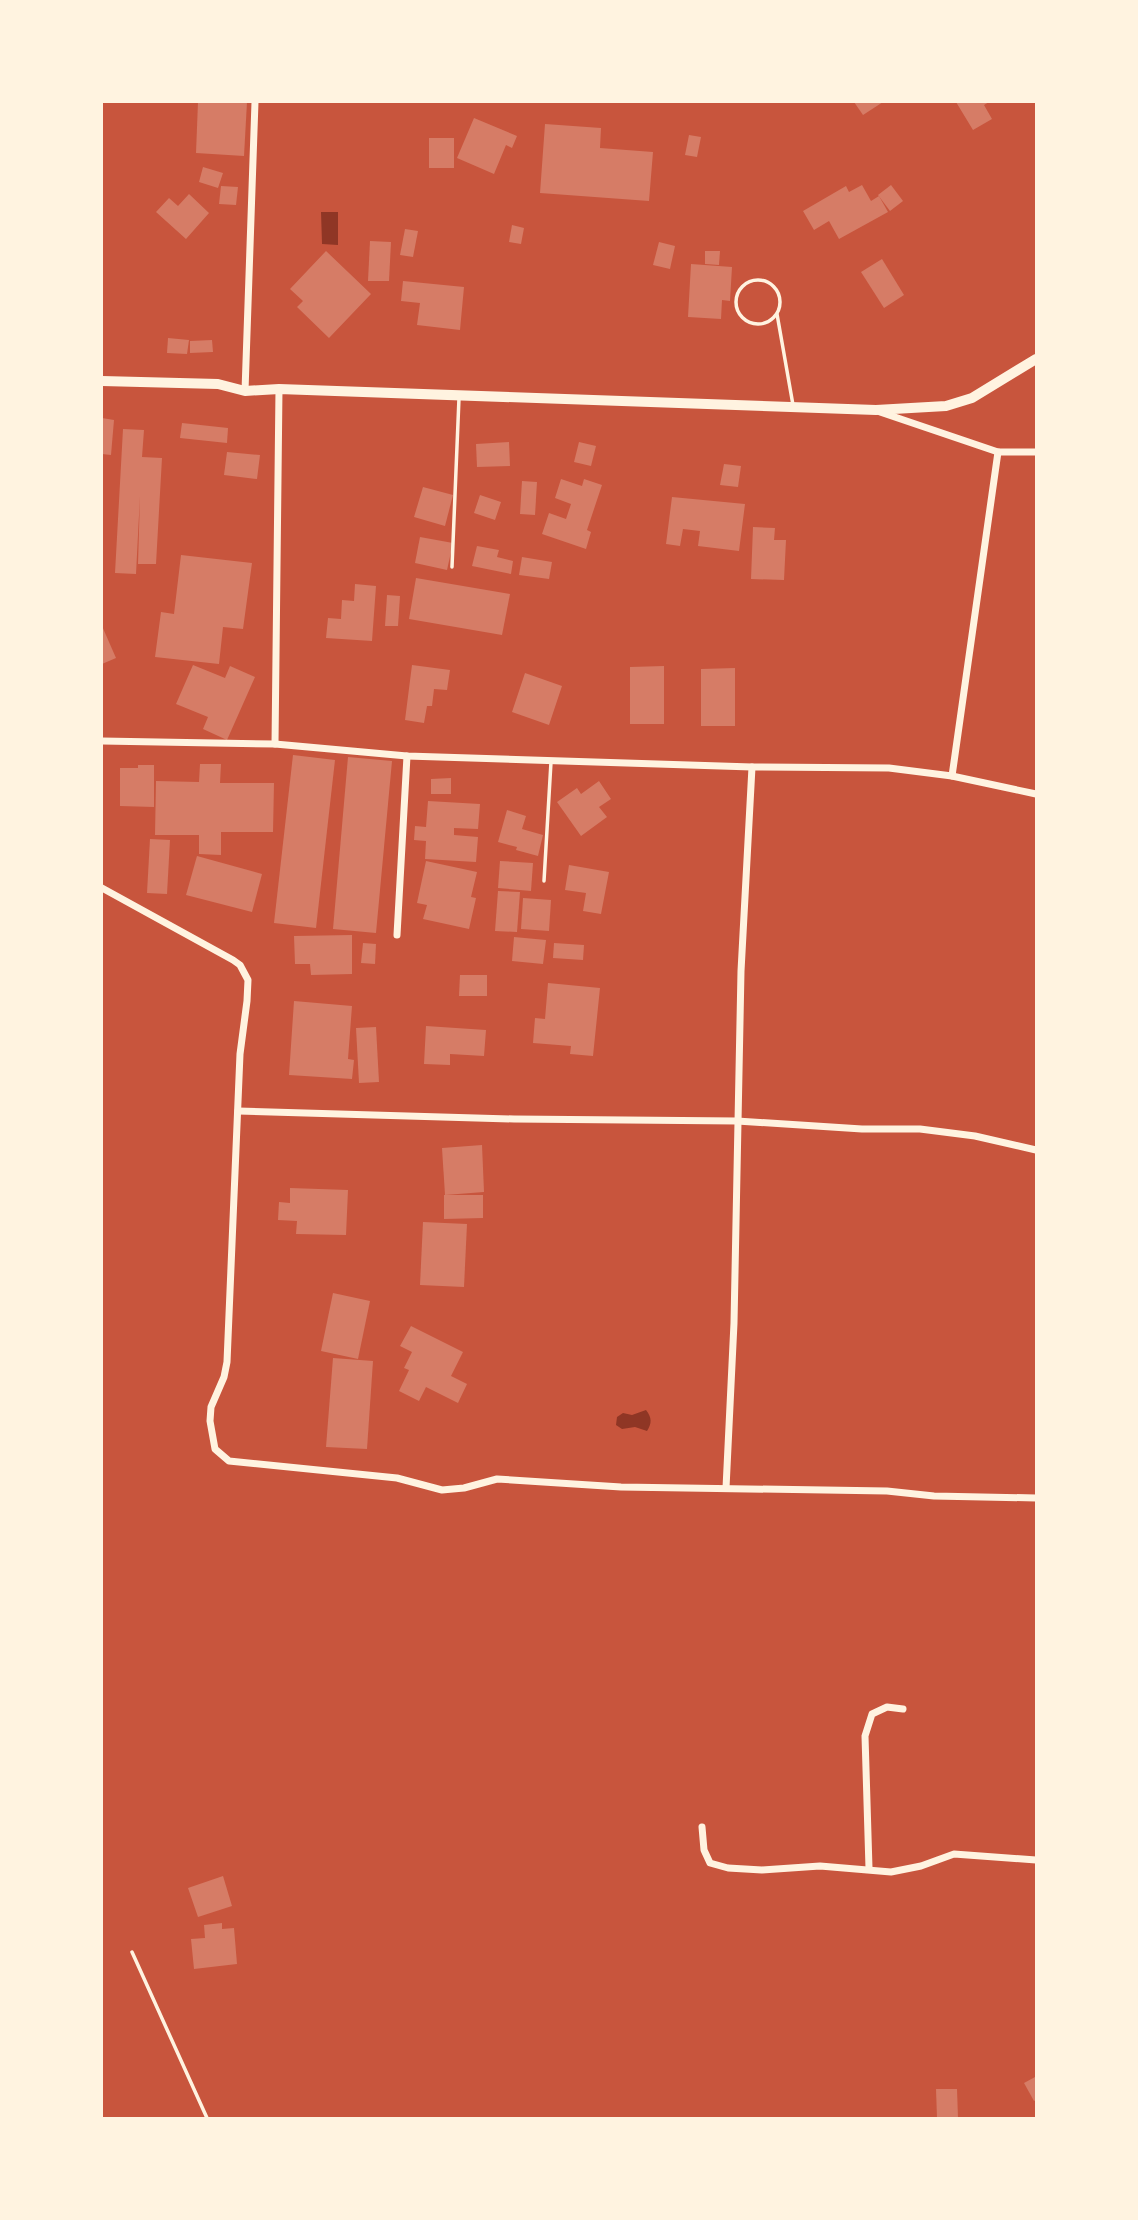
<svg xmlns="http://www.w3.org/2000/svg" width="1138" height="2220" font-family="Roboto,sans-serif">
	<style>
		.water { fill: #8f3625 }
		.building { fill: #d67c66 }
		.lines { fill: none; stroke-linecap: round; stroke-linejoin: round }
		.service { stroke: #fff3e0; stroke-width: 3.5 }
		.minor { stroke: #fff3e0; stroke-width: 7 }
		.secondary { stroke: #fff3e0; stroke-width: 10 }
	</style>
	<rect width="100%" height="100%" fill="#c8553d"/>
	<g class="water">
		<path d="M321 212H338V245L322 244Z"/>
		<path d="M646 1410C652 1418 652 1423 647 1431L635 1427 622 1429 616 1425 617 1417 623 1413 632 1415Z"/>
	</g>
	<g class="building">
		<path d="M198 102H247L244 156 196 153Z"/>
		<path d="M854 102H883L863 115Z"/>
		<path d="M956 102H989L984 105 992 119 973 130Z"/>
		<path d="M474 118 517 136 512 148 506 145 494 174 457 158Z"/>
		<path d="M545 124 601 128 600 148 653 152 649 201 540 193Z"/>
		<path d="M689 135 701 137 697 157 685 155Z"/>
		<rect x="429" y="138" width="25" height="30"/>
		<path d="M203 167 223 173 218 188 199 182Z"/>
		<path d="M862 185 871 201 879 196 888 212 839 239 829 221 814 230 803 211 846 186 849 192Z"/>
		<path d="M891 185 903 201 890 211 878 195Z"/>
		<path d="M221 186 238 187 236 205 219 204Z"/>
		<path d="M189 194 209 213 186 239 156 212 169 198 178 206Z"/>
		<path d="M512 225 524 228 521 244 509 242Z"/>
		<path d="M405 229 418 231 413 257 400 255Z"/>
		<path d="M370 241 391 242 389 281H368Z"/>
		<path d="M659 242 675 246 670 269 653 265Z"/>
		<path d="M326 251 371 294 329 338 297 307 303 301 290 289Z"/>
		<path d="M705 251H720L719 265 705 264Z"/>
		<path d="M882 259 904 295 884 308 861 272Z"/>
		<path d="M691 264 732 267 730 301 722 300 721 319 688 317Z"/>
		<path d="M403 281 464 287 460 330 417 325 420 303 401 301Z"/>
		<path d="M168 338 189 340 187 354 167 353Z"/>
		<path d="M212 340 213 352 190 353V341Z"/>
		<path d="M102 418 114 420 111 455 102 454Z"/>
		<path d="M182 423 228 428 227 443 180 438Z"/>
		<path d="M123 429 144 430 142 457 162 458 156 564H138L140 496 136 574 115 573Z"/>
		<path d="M509 442 510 466 477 467 476 444Z"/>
		<path d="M579 442 596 446 591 466 574 462Z"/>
		<path d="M227 452 260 455 257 479 224 475Z"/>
		<path d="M724 464 741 466 738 487 720 485Z"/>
		<path d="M561 479 582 486 584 479 602 485 587 530 591 532 586 549 542 534 549 513 566 519 571 504 555 498Z"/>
		<path d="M522 481 537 482 535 515 520 514Z"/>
		<path d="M423 487 453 495 445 526 414 517Z"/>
		<path d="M480 495 501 502 495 520 474 513Z"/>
		<path d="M672 497 745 504 739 551 698 546 700 531 683 529 680 546 666 544Z"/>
		<path d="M753 527 775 528 774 540H786L784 580 751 579Z"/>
		<path d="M420 537 453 543 447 570 415 563Z"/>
		<path d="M477 546 499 550 497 557 513 561 511 574 472 566Z"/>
		<path d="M181 555 252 563 243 629 223 627 219 664 155 657 161 612 174 614Z"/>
		<path d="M522 557 552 562 549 579 519 575Z"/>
		<path d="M416 578 510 594 502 635 409 619Z"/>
		<path d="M355 584 376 586 372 641 326 638 328 618 341 619 342 600 354 601Z"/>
		<path d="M387 595 400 596 398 626H385Z"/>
		<path d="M102 626 116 658 102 664Z"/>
		<path d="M193 665 225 678 230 666 255 677 227 740 203 729 208 717 176 704Z"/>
		<path d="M412 665 450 670 447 690 434 689 432 706H427L424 723 405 720Z"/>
		<path d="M664 666V724H630V667Z"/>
		<path d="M735 668V726H701V669Z"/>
		<path d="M525 673 562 686 549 725 512 712Z"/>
		<path d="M293 755 335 760 316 928 274 923Z"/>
		<path d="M348 757 392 761 376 933 333 929Z"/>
		<path d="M200 764H221L220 783H274L273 832H221V855L199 854V835H155L156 781 199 782Z"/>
		<path d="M138 765H154V807L120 806V768H138Z"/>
		<path d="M451 778V794H431V779Z"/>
		<path d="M599 781 611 799 599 807 607 817 581 836 557 802 577 788 581 794Z"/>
		<path d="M428 801 480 804 478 829 454 828V835L478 837 476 862 425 859 426 841 414 840 415 826 426 827Z"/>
		<path d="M507 810 526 816 522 829 543 835 538 856 516 850 517 847 498 842Z"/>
		<path d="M150 839 170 840 167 894 147 893Z"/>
		<path d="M197 856 262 874 252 912 186 895Z"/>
		<path d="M426 861 477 872 471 897 476 898 469 929 423 919 427 905 417 903Z"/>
		<path d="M500 861 533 863 531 891 498 888Z"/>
		<path d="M569 865 609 872 601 914 583 911 586 893 565 890Z"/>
		<path d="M498 891 520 892 517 932 495 931Z"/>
		<path d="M523 898 551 900 549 931 521 929Z"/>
		<path d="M352 935V974L311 975 310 964H295L294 936Z"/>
		<path d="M514 937 546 940 543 964 512 961Z"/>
		<path d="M363 943 376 944 375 964 361 963Z"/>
		<path d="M554 943 584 945 583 960 553 958Z"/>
		<path d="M460 975H487V996H459Z"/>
		<path d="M548 983 600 988 593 1056 570 1054 571 1046 533 1043 535 1018 545 1019Z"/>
		<path d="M294 1001 352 1006 348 1059 354 1060 352 1079 289 1075Z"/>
		<path d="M426 1026 486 1030 484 1056 450 1054V1065L424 1064Z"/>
		<path d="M376 1027 379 1082 359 1083 356 1028Z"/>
		<path d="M482 1145 484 1192 445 1195 442 1148Z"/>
		<path d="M290 1188 348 1190 346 1235 296 1234 297 1221 278 1220 279 1202 290 1203Z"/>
		<path d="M444 1195H483V1218L444 1219Z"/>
		<path d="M423 1222 467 1224 464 1287 420 1285Z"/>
		<path d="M333 1293 370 1301 358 1359 321 1351Z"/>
		<path d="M411 1326 463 1352 451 1376 467 1384 458 1403 426 1387 419 1401 399 1391 409 1370 404 1368 412 1352 400 1346Z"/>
		<path d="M333 1358 373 1361 367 1449 326 1447Z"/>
		<path d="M223 1876 232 1906 198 1917 188 1888Z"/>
		<path d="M222 1923V1929L234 1928 237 1964 194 1969 191 1939 205 1938 204 1925Z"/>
		<path d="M1035 2077 1036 2100 1034 2101 1024 2083Z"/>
		<path d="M936 2089H957L958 2118H937Z"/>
	</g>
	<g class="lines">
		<g class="service">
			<circle cx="758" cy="302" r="22"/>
			<path d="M777 314 793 405"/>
			<path d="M452 567 459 398"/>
			<path d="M544 881 551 762"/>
			<path d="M132 1952 207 2118"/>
		</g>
		<g class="minor">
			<path d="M245 391 255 102"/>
			<path d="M880 412 998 452H1036"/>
			<path d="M102 741 275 744 407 756 752 767 889 768 952 776 1036 794"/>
			<path d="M275 744 279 389"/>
			<path d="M952 776 998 452"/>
			<path d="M102 888 233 960 240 965 248 980 247 1001 240 1054 227 1362 224 1377 211 1407 210 1421 215 1449 229 1461 397 1478 442 1490 464 1488 497 1479 621 1487 887 1491 934 1496 1036 1498"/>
			<path d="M397 935 407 756"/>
			<path d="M238 1111 514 1119 737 1121 862 1129H920L975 1136 1036 1150"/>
			<path d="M726 1488 734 1323 741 971 752 767"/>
			<path d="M702 1827 704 1850 710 1863 728 1868 762 1870 820 1866 891 1872 921 1866 954 1854 1036 1860"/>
			<path d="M869 1868 865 1736 872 1714 887 1707 903 1709"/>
		</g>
		<path class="secondary" d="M102 381 218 384 245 391 279 389 876 410 946 406 972 398 1036 359"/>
	</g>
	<rect width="1138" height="2220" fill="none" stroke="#fff3e0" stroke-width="206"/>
</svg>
